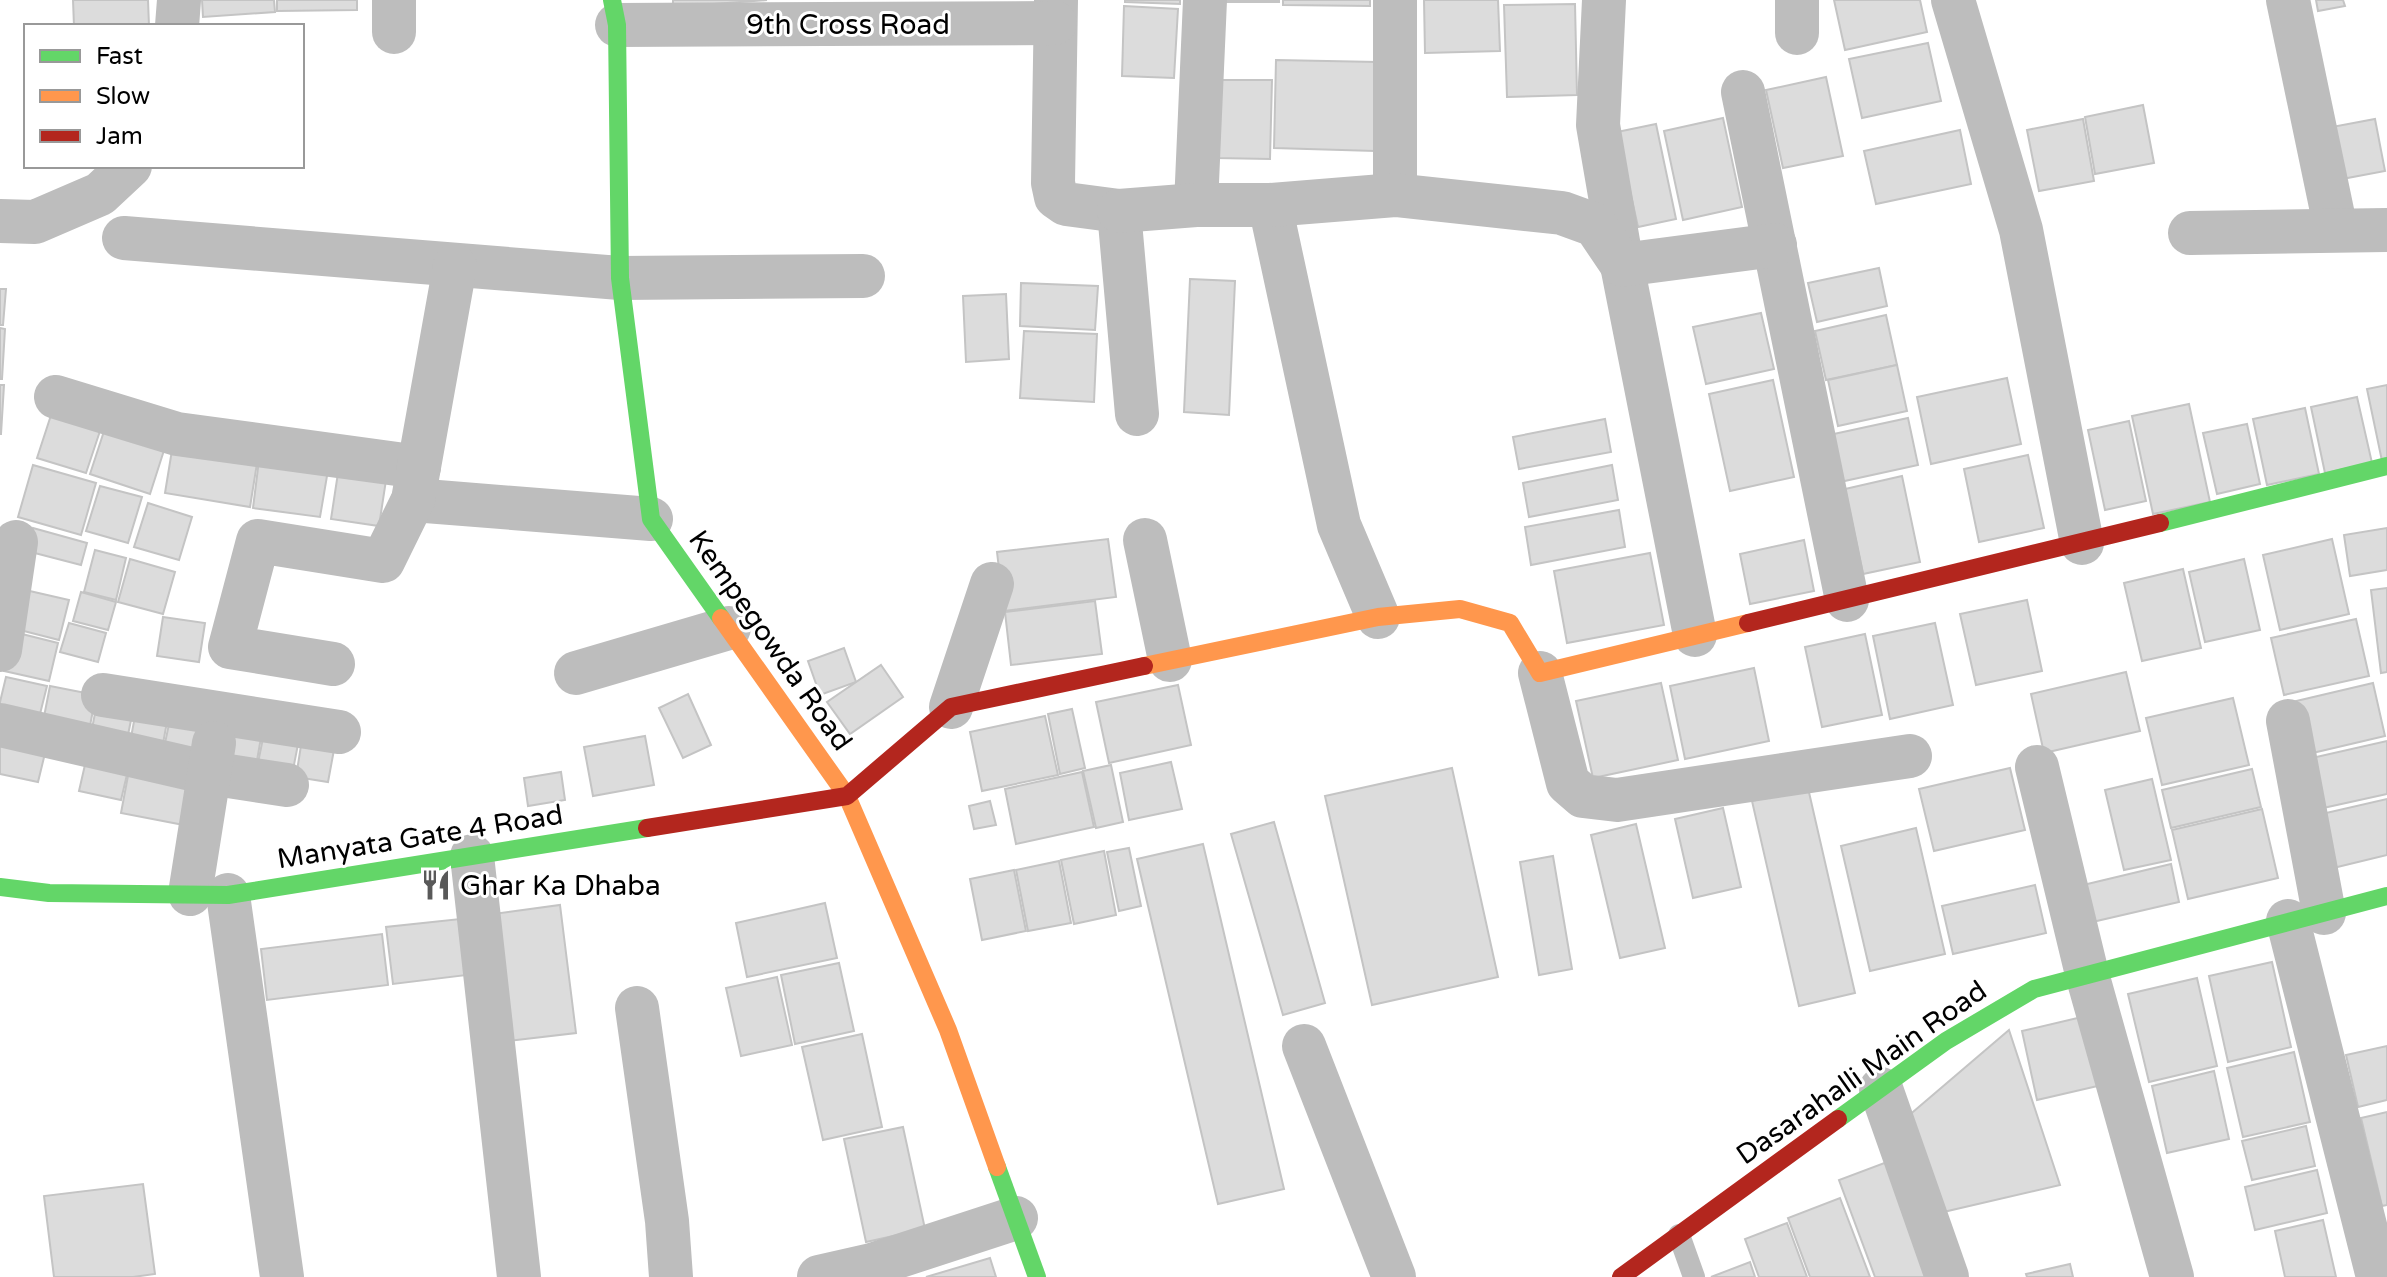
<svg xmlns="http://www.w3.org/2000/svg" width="2387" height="1277" font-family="'Varela Round',sans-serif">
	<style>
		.building { fill: #dcdcdc; stroke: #c4c4c4; stroke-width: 2 }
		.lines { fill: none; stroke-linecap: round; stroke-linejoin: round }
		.lane { stroke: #bdbdbd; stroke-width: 22 }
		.street { stroke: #bdbdbd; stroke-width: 44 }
		.fast { stroke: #63d668; stroke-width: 18 }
		.slow { stroke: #ff974d; stroke-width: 18 }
		.jam { stroke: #b3261e; stroke-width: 18 }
		.labels { text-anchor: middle; stroke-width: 6; stroke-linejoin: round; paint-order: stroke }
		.street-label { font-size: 28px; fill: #000; stroke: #fff }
		.poi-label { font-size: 28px; fill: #000; stroke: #fff; text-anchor: start }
	</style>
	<rect width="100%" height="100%" fill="#fff"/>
	<g class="building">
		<path d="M73 0H148L149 26H74Z"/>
		<path d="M202 0H274L275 12 203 17Z"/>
		<path d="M277 0H357V10L277 11Z"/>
		<path d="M673 0H767L673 7Z"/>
		<path d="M1125 0H1180V4L1125 2Z"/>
		<rect x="1226" y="0" width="53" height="2"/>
		<path d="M1283 0H1370V6L1283 5Z"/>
		<path d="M1424 0H1498L1500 51 1425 53Z"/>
		<path d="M1834 0H1920L1927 32 1845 50Z"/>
		<path d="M2316 0H2343L2345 6 2318 11Z"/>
		<path d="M1575 4 1577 95 1507 97 1504 5Z"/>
		<path d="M1124 6 1178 9 1174 78 1122 76Z"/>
		<path d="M1928 43 1941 101 1862 118 1849 59Z"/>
		<path d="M1276 60 1377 62 1375 151 1274 148Z"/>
		<path d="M1826 77 1843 156 1783 168 1766 90Z"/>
		<path d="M1218 80H1272L1270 159 1216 158Z"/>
		<path d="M2143 105 2154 163 2095 174 2085 117Z"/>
		<path d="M1723 118 1742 207 1683 220 1664 131Z"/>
		<path d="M2083 119 2094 181 2039 191 2027 130Z"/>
		<path d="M2375 119 2385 171 2342 179 2332 127Z"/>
		<path d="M1656 124 1676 219 1638 227 1617 132Z"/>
		<path d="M1960 130 1971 184 1876 204 1864 151Z"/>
		<path d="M1879 268 1887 306 1817 322 1808 283Z"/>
		<path d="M1190 279 1235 281 1229 415 1184 412Z"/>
		<path d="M1021 283 1098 286 1095 330 1020 326Z"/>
		<path d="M0 289H6L3 325H0Z"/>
		<path d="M1006 294 1009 359 966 362 963 296Z"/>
		<path d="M1761 313 1774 369 1706 384 1693 327Z"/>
		<path d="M1886 315 1897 365 1826 380 1815 331Z"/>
		<path d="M0 328 5 329 2 379H0Z"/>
		<path d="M1024 331 1097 334 1094 402 1020 398Z"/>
		<path d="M1897 365 1907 411 1838 426 1828 380Z"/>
		<path d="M2007 378 2021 444 1931 464 1917 397Z"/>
		<path d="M1773 380 1794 477 1730 491 1709 394Z"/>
		<path d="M0 385H4L1 434H0Z"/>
		<path d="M2387 385V461H2382L2367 389Z"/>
		<path d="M2357 397 2372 463 2325 473 2311 407Z"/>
		<path d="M2189 404 2210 502 2153 514 2132 416Z"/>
		<path d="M54 406 103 422 86 473 37 458Z"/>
		<path d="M2305 408 2319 474 2267 485 2253 419Z"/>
		<path d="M1908 418 1918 465 1840 482 1829 435Z"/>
		<path d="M1605 419 1611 452 1519 469 1513 437Z"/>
		<path d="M2129 421 2146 501 2105 510 2088 430Z"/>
		<path d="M107 422 167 441 150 494 90 474Z"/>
		<path d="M2247 424 2260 484 2217 494 2203 433Z"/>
		<path d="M173 444 258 457 250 507 165 493Z"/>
		<path d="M2028 455 2044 528 1979 542 1964 469Z"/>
		<path d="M259 460 328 470 320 517 253 508Z"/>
		<path d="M33 465 96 483 81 535 18 517Z"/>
		<path d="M1612 465 1618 500 1529 517 1523 483Z"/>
		<path d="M338 473 386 480 379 526 331 519Z"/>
		<path d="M1902 476 1920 562 1863 574 1845 489Z"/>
		<path d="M100 486 142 497 128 543 86 531Z"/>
		<path d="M148 503 192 517 179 560 134 547Z"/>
		<path d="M1619 510 1625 547 1531 565 1525 527Z"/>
		<path d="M33 528 87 543 81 565 27 551Z"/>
		<path d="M2387 528V570L2350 576 2344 535Z"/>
		<path d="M1108 539 1116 597 1004 611 997 552Z"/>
		<path d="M2332 539 2349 614 2280 630 2263 555Z"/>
		<path d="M1804 540 1814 591 1750 604 1740 554Z"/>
		<path d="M95 550 126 558 116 600 84 592Z"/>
		<path d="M1650 553 1664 625 1567 643 1554 571Z"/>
		<path d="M130 559 175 572 163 614 118 602Z"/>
		<path d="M2244 559 2260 630 2205 642 2189 572Z"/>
		<path d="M2183 569 2201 648 2142 661 2124 583Z"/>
		<path d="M2387 588V672L2381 673 2371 590Z"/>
		<path d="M21 589 69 600 59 640 12 628Z"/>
		<path d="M81 592 116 602 108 630 73 621Z"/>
		<path d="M2027 600 2042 671 1976 685 1960 614Z"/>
		<path d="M1095 601 1102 654 1011 665 1005 612Z"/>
		<path d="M163 617 205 623 199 662 157 656Z"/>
		<path d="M2356 619 2369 676 2284 695 2271 638Z"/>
		<path d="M69 623 106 633 98 662 60 652Z"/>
		<path d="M1935 623 1953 705 1890 719 1873 636Z"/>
		<path d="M14 632 58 643 49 681 4 671Z"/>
		<path d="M1865 634 1882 715 1822 727 1805 647Z"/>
		<path d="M844 648 856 682 820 695 808 661Z"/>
		<path d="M881 665 903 697 850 734 827 702Z"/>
		<path d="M1754 668 1769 741 1685 759 1670 686Z"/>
		<path d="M2126 672 2140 731 2044 753 2031 694Z"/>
		<path d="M6 677 47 686 36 730 0 721V702Z"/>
		<path d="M1661 683 1678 760 1593 778 1576 701Z"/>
		<path d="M2373 683 2385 736 2304 755 2292 702Z"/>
		<path d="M1178 685 1191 745 1109 763 1096 702Z"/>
		<path d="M50 686 96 695 87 741 41 732Z"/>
		<path d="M688 694 711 745 683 758 659 708Z"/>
		<path d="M98 698 134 705 125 750 89 744Z"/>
		<path d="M2233 698 2249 765 2162 785 2146 718Z"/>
		<path d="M137 705 169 711 162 749 130 743Z"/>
		<path d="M1072 709 1085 768 1060 774 1048 714Z"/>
		<path d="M172 710 209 717 199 764 162 757Z"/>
		<path d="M1045 716 1058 775 982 791 970 732Z"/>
		<path d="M227 719 263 726 255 772 218 765Z"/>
		<path d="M265 728 300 734 291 780 256 773Z"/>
		<path d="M303 733 336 739 328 782 296 777Z"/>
		<path d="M0 735 47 745 38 782 0 774Z"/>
		<path d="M645 736 654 785 593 796 584 747Z"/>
		<path d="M2387 741V794L2314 810 2303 760Z"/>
		<path d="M87 756 129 766 121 800 79 791Z"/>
		<path d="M1171 762 1182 809 1129 820 1120 773Z"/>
		<path d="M130 765 198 777 189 826 121 813Z"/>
		<path d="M1111 765 1123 822 1096 828 1083 771Z"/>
		<path d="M1452 768 1498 977 1372 1005 1325 796Z"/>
		<path d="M2010 768 2025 830 1934 851 1919 789Z"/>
		<path d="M2252 769 2261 807 2171 828 2162 790Z"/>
		<path d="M561 772 565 800 528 806 524 778Z"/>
		<path d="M1082 772 1094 827 1016 844 1005 789Z"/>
		<path d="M2152 779 2171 860 2124 870 2105 790Z"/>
		<path d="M1808 788 1855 993 1799 1006 1752 801Z"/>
		<path d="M2387 799V855L2325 870 2313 816Z"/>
		<path d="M990 801 996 825 974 829 969 806Z"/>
		<path d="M1723 808 1741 887 1693 898 1675 819Z"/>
		<path d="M2262 809 2278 878 2188 899 2172 830Z"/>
		<path d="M1274 822 1325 1003 1283 1015 1231 834Z"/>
		<path d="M1636 824 1665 948 1620 958 1591 835Z"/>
		<path d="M1916 828 1945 954 1870 971 1841 846Z"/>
		<path d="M1203 844 1284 1189 1218 1204 1137 859Z"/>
		<path d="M1129 848 1141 906 1119 911 1107 852Z"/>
		<path d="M1104 851 1116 915 1074 924 1061 860Z"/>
		<path d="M1553 856 1572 969 1539 975 1520 862Z"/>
		<path d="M1059 861 1071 923 1028 931 1016 870Z"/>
		<path d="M2171 864 2179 902 2088 923 2079 886Z"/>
		<path d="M1014 870 1026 931 982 940 970 879Z"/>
		<path d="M2035 885 2046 933 1953 954 1942 906Z"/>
		<path d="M825 903 837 958 747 977 736 923Z"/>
		<path d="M560 905 576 1033 508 1041 493 914Z"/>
		<path d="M460 919 467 975 393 984 386 927Z"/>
		<path d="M382 934 388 985 267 1000 261 949Z"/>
		<path d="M2272 962 2291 1047 2228 1062 2209 976Z"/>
		<path d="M839 963 854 1031 795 1044 781 975Z"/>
		<path d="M777 977 792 1045 741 1056 726 988Z"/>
		<path d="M2197 978 2217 1066 2149 1082 2128 994Z"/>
		<path d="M2086 1016 2102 1085 2037 1100 2022 1031Z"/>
		<path d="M2009 1030 2060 1185 1939 1213 1900 1123Z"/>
		<path d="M862 1034 882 1127 823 1140 802 1047Z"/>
		<path d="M2387 1046V1100L2358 1107 2346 1055Z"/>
		<path d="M2294 1052 2310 1122 2243 1137 2227 1068Z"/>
		<path d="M2214 1071 2229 1139 2167 1153 2152 1086Z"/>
		<path d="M2387 1112V1205L2382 1206 2361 1118Z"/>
		<path d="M2306 1126 2315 1166 2252 1180 2242 1141Z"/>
		<path d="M903 1127 925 1229 866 1242 844 1139Z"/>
		<path d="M1887 1162 1931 1277H1875L1839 1180Z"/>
		<path d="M2317 1170 2327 1213 2255 1230 2245 1187Z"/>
		<path d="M143 1184 155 1274 133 1277H54L44 1196Z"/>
		<path d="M1840 1198 1870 1277H1810L1788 1218Z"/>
		<path d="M2323 1220 2336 1277H2285L2275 1231Z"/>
		<path d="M1787 1223 1807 1277H1759L1745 1239Z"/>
		<path d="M990 1258 996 1277H926Z"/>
		<path d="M1750 1262 1755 1277H1711Z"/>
		<path d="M2070 1264 2073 1277H2027L2026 1274Z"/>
	</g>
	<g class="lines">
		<path class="lane" d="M1679 1235 1694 1277"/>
		<g class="street">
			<path d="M394 0V32"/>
			<path d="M1056 0 1053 183 1056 197 1066 204 1119 211 1137 414"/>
			<path d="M1604 0 1598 125 1622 265 1695 635"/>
			<path d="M1953 0 2021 230 2082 543"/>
			<path d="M2288 0 2336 230"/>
			<path d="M617 25 1055 23"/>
			<path d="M177 26 179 0"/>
			<path d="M1797 33V0"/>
			<path d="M1743 92 1847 600"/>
			<path d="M1395 195V0"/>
			<path d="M1196 205 1205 0"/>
			<path d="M1270 205 1339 525 1378 617"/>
			<path d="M1119 211 1196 205H1270L1395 195 1562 213 1595 225 1622 265 1775 245"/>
			<path d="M0 221 35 222 100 194 130 166"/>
			<path d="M2190 233 2387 230"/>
			<path d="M124 238 620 278 863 276"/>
			<path d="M56 397 177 434 419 467"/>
			<path d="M413 500 651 519"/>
			<path d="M1145 540 1170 660"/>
			<path d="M0 650 16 542"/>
			<path d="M333 664 230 647 258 541 383 561 413 500 455 266"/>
			<path d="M576 673 729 628"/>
			<path d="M1540 673 1568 783 1583 796 1617 800 1910 756"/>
			<path d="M103 695 339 732"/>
			<path d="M951 707 992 584"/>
			<path d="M2288 721 2324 913"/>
			<path d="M0 725 209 773 287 785"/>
			<path d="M2037 767 2087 974 2172 1277"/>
			<path d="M472 856 519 1277"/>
			<path d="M190 894 214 743"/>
			<path d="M228 895 282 1277"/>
			<path d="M2288 921 2378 1277"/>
			<path d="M637 1008 667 1221 671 1277"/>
			<path d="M1304 1046 1394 1277"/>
			<path d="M1881 1089 1947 1277"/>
			<path d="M819 1277 872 1265 1016 1218"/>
		</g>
		<g class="fast">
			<path d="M612 0 617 25 620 278 651 519 721 618"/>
			<path d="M2160 523 2387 466"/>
			<path d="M0 887 49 893 228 895 647 828"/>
			<path d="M1838 1119 1946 1041 2034 989 2387 896"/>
			<path d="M997 1167 1037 1277"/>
		</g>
		<g class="slow">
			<path d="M721 618 847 796 948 1030 997 1167"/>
			<path d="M1144 666 1378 617 1460 609 1510 623 1540 673 1748 623"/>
		</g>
		<g class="jam">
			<path d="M1748 623 2160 523"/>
			<path d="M647 828 847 796 951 707 1144 666"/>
			<path d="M1621 1277 1838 1119"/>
		</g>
	</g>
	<defs>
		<g id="restaurant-bare" transform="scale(2.4)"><path d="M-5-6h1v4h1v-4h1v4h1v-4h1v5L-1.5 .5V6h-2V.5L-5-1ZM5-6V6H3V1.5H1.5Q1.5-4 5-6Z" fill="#595959" stroke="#fff" stroke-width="2.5" paint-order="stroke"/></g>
	</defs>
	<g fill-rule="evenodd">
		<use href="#restaurant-bare" x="436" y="885"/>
	</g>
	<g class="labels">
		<g class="street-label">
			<text x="848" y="34">9th Cross Road</text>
			<text transform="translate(771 640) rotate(55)" y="10">Kempegowda Road</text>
			<text transform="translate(420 836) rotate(-9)" y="10">Manyata Gate 4 Road</text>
			<text transform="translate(1861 1072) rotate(-35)" y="10">Dasarahalli Main Road</text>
		</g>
		<g class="poi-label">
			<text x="460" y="895">Ghar Ka Dhaba</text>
		</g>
	</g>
	<rect x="24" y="24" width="280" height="144" fill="#ffffff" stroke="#999999" stroke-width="2"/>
	<rect x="40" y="50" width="40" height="12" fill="#63d668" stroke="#999999" stroke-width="2"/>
	<text x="96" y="64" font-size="24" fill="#000000">Fast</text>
	<rect x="40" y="90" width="40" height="12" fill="#ff974d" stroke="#999999" stroke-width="2"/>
	<text x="96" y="104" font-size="24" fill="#000000">Slow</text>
	<rect x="40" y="130" width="40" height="12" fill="#b3261e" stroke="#999999" stroke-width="2"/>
	<text x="96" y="144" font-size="24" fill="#000000">Jam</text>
</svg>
